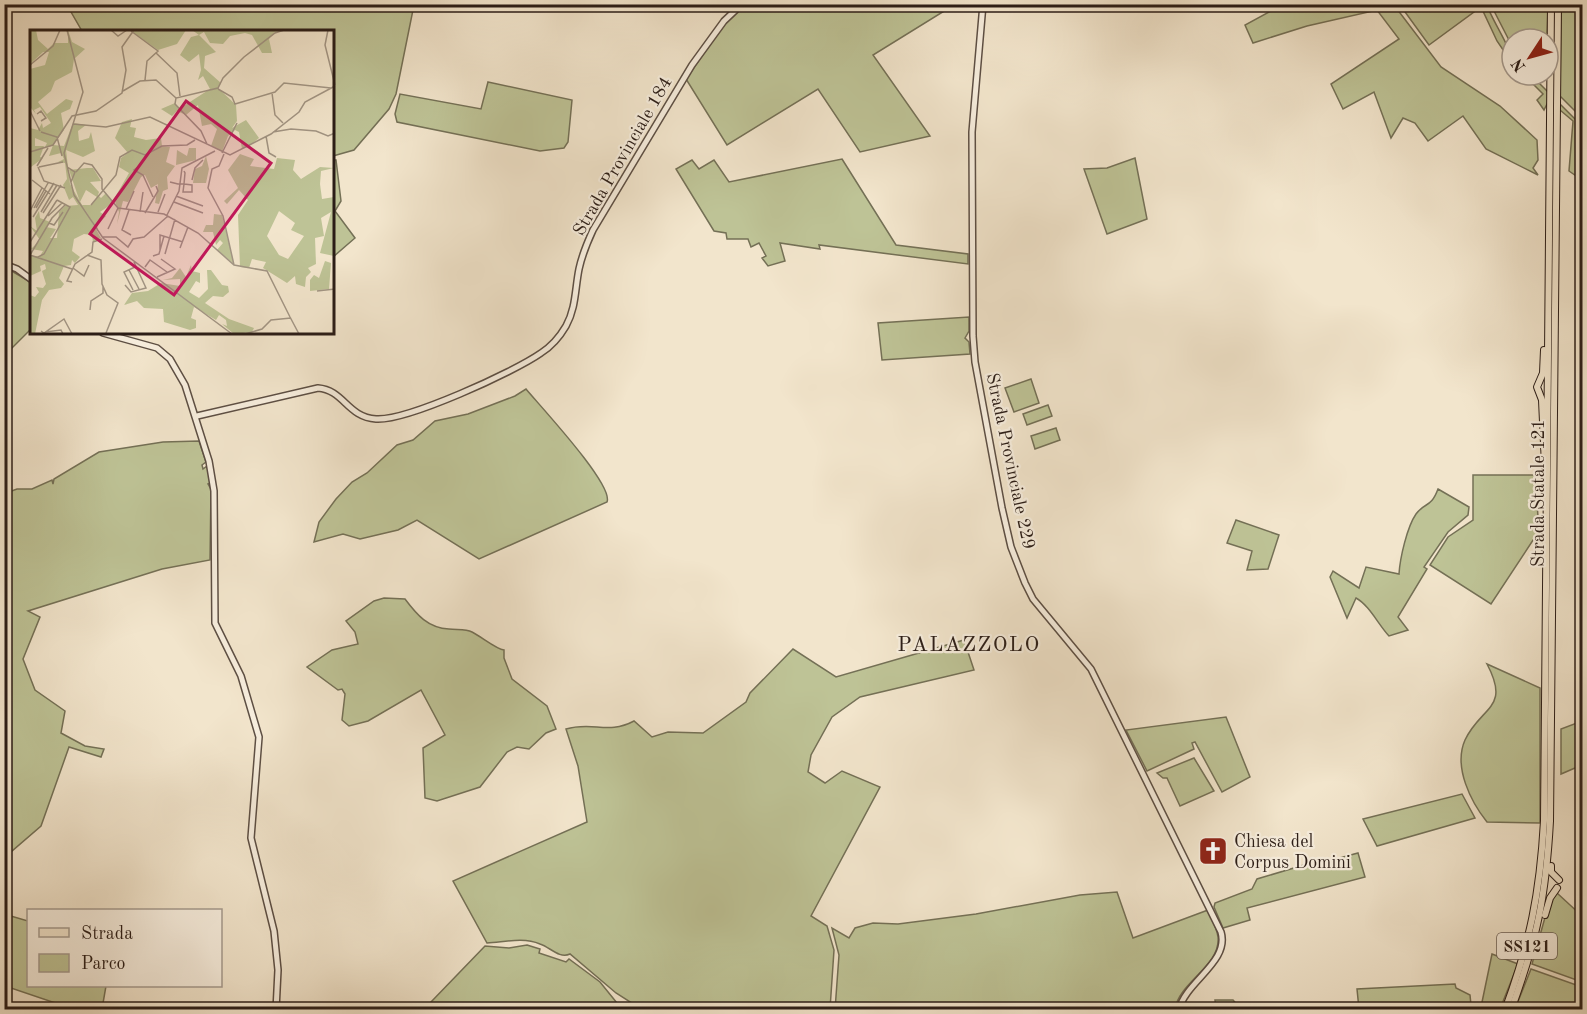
<svg xmlns="http://www.w3.org/2000/svg" width="1587" height="1014" font-family="'Old Standard TT',serif">
	<style>
		.green { fill: #bec396; stroke: #747056; stroke-width: 1.5 }
		.lines { fill: none; stroke-linecap: round; stroke-linejoin: round }
		.tertiary-casing { stroke: #5d4f44; stroke-width: 8 }
		.primary-casing { stroke: #2b1d17; stroke-width: 8 }
		.tertiary { stroke: #f7eede; stroke-width: 5 }
		.primary { stroke: #f2e5cc; stroke-width: 6 }
		.labels { text-anchor: middle; stroke-width: 4.5; stroke-linejoin: round; paint-order: stroke }
		.shield { fill: #f7eede; stroke: #685c53; stroke-width: 1.5 }
		.shield-label { font-size: 16px; font-weight: bold; fill: #2b1d17 }
		.street-label { font-size: 18px; fill: #2b1d17; stroke: #f7eede }
		.poi-label { font-size: 18px; fill: #2b1d17; stroke: #f7eede; text-anchor: start }
		.quarter-label { font-size: 21px; letter-spacing: 1.5px; fill: #2b1d17; stroke: #f7eede }
		.inset-road { fill: none; stroke: #a29584; stroke-width: 1.5 }
		.view { fill: #c2185b; fill-opacity: 0.15; stroke: #c2185b; stroke-width: 3 }
		.inset-edge { fill: none; stroke: #2b1d17; stroke-width: 3 }
	</style>
	<rect width="100%" height="100%" fill="#f2e5cc"/>
	<filter id="stains"><feTurbulence type="fractalNoise" baseFrequency=".00333" numOctaves="4"/><feColorMatrix values="0 0 0 0 .2 0 0 0 0 .09 0 0 0 0 .02 0 0 0 .5 -.17"/></filter>
	<radialGradient id="worn" r=".72"><stop offset=".6" stop-color="#630" stop-opacity="0"/><stop offset="1" stop-color="#630" stop-opacity=".3"/></radialGradient>
	<g class="green">
		<path d="M1284 4 1394 5 1441 67 1500 106 1537 140 1538 160 1533 168 1538 175 1486 149 1463 116 1428 141 1415 123 1403 118 1391 138 1374 92 1343 109 1331 84 1399 39 1377 10 1307 26 1253 43 1245 25Z"/>
		<path d="M67 5H414L396 94 389 109 354 150 333 156V32L82 31Z"/>
		<path d="M745 5H954L873 55 930 136 860 152 818 89 727 145 686 79 725 23Z"/>
		<path d="M1400 5H1487C1492 21 1512 48 1512 63L1497 41 1481 7 1429 45Z"/>
		<path d="M1491 5H1548L1547 39H1512V46Z"/>
		<path d="M1561 5H1582V118L1560 96Z"/>
		<path d="M1524 75H1531L1582 126V180L1569 171 1573 121 1560 110V105L1547 104 1544 110 1537 100 1543 94Z"/>
		<path d="M488 82 572 100 568 142 564 148 540 151 397 122 395 114 400 94 481 109Z"/>
		<path d="M1135 158 1147 219 1107 234 1084 169 1107 168Z"/>
		<path d="M842 159 896 245 968 254V264L819 245 820 249 780 243 785 261 768 266 762 258 766 256 759 243 751 247 748 239H727L726 233 714 231 676 169 692 160 699 169 714 160 729 182Z"/>
		<path d="M333 160H336L341 201 335 211 355 238 333 257Z"/>
		<path d="M5 267 32 283 31 329 5 355Z"/>
		<path d="M969 317V331L965 338 969 342 970 354 882 360 878 323Z"/>
		<path d="M1031 379 1039 403 1014 412 1005 388Z"/>
		<path d="M526 389C540 406 614 485 607 502L479 559 417 520 398 530 360 539 343 534 314 542 319 522 336 499 352 482 367 473 397 445 413 440 435 421 468 414 515 396Z"/>
		<path d="M1048 405 1052 416 1027 425 1023 414Z"/>
		<path d="M1056 428 1060 440 1035 449 1031 436Z"/>
		<path d="M199 441 206 462 202 465 203 469 207 466 211 483 208 484 211 489 210 560 162 569 28 611 40 617 23 659 35 690 65 711 61 733 85 746 104 749 101 757 69 747 41 826 5 857 6 493 17 489H32L52 480 53 484 54 479 99 452 163 442Z"/>
		<path d="M1473 475H1535L1539 531 1491 604 1430 565 1448 537 1473 520Z"/>
		<path d="M1438 489 1469 507 1468 515 1448 532 1424 567 1427 569 1398 617 1408 630 1389 636C1378 624 1369 605 1356 598L1347 618 1330 577 1333 571 1359 588 1366 567 1399 574C1400 558 1407 527 1416 514 1425 502 1431 508 1438 489Z"/>
		<path d="M1236 520 1279 535 1268 569 1247 570 1252 551 1227 543Z"/>
		<path d="M384 598 405 599C417 615 428 628 449 629 457 630 466 629 472 632 482 637 496 649 504 650V658L512 679 547 706 556 729 546 733 529 749 517 747 507 752 480 787 437 801 425 798 423 748 445 735 421 690 368 721 349 726 342 720 345 694 342 689 338 690 307 667 332 650 358 644 355 632 346 621 374 601Z"/>
		<path d="M964 640 974 670 860 697 832 717 811 755 808 772 825 783 842 771 880 787 811 916 827 926 834 950 830 1009H641L616 993 570 954C559 959 550 947 540 944 523 937 505 942 487 943L453 881 587 822 578 766 566 729C593 721 608 735 634 721L652 737 668 732 703 733 746 702 750 693 793 649 836 677Z"/>
		<path d="M1487 664 1540 688V823L1487 822C1471 802 1453 767 1465 740 1481 706 1511 709 1487 664Z"/>
		<path d="M1226 717 1250 777 1222 792 1195 742 1192 743 1194 749 1147 771 1126 730Z"/>
		<path d="M1582 721V765L1561 774V729Z"/>
		<path d="M1194 758 1214 791 1180 806 1167 778H1163L1157 773Z"/>
		<path d="M1462 794 1475 818 1377 846 1363 819Z"/>
		<path d="M1358 853 1365 877 1247 908 1250 920 1223 928 1214 907 1215 903 1252 889 1257 879 1324 859H1336Z"/>
		<path d="M1117 892 1133 938 1208 910C1212 919 1217 928 1218 937 1221 966 1179 982 1175 1009L835 1010 839 955 832 928 849 938 855 928 873 923 898 924 976 914 1080 895Z"/>
		<path d="M1557 893 1582 916V982L1532 964 1549 903Z"/>
		<path d="M4 914 28 921V986H106L102 1009H73L5 986Z"/>
		<path d="M527 945 540 949 539 953 566 962 569 959 600 982 617 1003 627 1004 635 1009 445 1010 430 1003 485 946 509 948Z"/>
		<path d="M1492 954 1518 964 1500 1009H1359L1357 989 1455 984 1456 988 1470 995 1471 1005 1481 1007Z"/>
		<path d="M1531 969 1582 987V1009H1515Z"/>
		<path d="M1215 1000H1233L1241 1009H1216Z"/>
	</g>
	<g class="lines">
		<g class="tertiary-casing">
			<g id="tertiary">
				<path d="M983 4 972 132 973 336 975 362 1002 508 1011 547 1025 583 1033 599 1091 669 1221 932C1230 962 1185 982 1179 1010"/>
				<path d="M4 264 17 269 32 280"/>
				<path d="M103 333 157 348 170 359 185 385 209 461 214 491 215 623 241 676 259 737 251 838 274 931 278 970 276 1010"/>
				<path d="M197 416 318 388C344 390 347 417 376 419 407 421 514 372 541 353 552 346 559 338 566 326 576 308 575 289 579 269 582 255 587 243 593 230L692 65 724 21 742 4"/>
			</g>
		</g>
		<g class="primary-casing">
			<g id="primary">
				<path d="M1544 350 1543 373 1537 387 1542 400 1545 466"/>
				<path d="M1551 866V872L1559 880"/>
				<path d="M1545 915 1550 898 1557 888"/>
				<path d="M1505 1010C1530 943 1540 893 1544 821L1551 4"/>
				<path d="M1511 1010C1537 940 1546 895 1550 821L1558 4"/>
			</g>
		</g>
		<use href="#tertiary" class="tertiary"/>
		<use href="#primary" class="primary"/>
	</g>
	<defs>
		<g id="church-square" transform="scale(1.5)"><rect x="-9" y="-9" width="18" height="18" rx="4" fill="#8f2418" stroke="#f7eede"/><path d="M-1.2-6h2.4v3.5h3.3v2.4h-3.3V6h-2.4V-.1h-3.3v-2.4h3.3Z" fill="#fff"/></g>
	</defs>
	<g fill-rule="evenodd">
		<use href="#church-square" x="1213" y="851"/>
	</g>
	<g class="labels">
		<rect class="shield" x="1497" y="933" width="60" height="26" rx="4.5"/>
		<g class="shield-label">
			<text x="1527" y="952">SS121</text>
		</g>
		<g class="street-label">
			<text transform="translate(622 156) rotate(-60)" y="6">Strada Provinciale 184</text>
			<text transform="translate(1011 461) rotate(78)" y="6">Strada Provinciale 229</text>
			<text transform="translate(1538 493) rotate(-90)" y="6">Strada Statale 121</text>
		</g>
		<g class="poi-label">
			<text x="1234" y="847">Chiesa del<tspan x="1234" dy="21">Corpus Domini</tspan></text>
		</g>
		<g class="quarter-label">
			<text x="969" y="651">PALAZZOLO</text>
		</g>
	</g>
	<g transform="translate(30 30)">
		<rect width="304" height="304" fill="#f2e5cc"/>
		<path d="M0 0H6L8 10 18 19 24 13H38V0L42 12 55 19 44 29 42 42 25 51 21 61 8 72 17 84 36 69 43 71 40 79 31 83 34 100 23 115 15 117 17 113 5 108V116H14L10 127 13 128 1 137 0 98 8 100 12 93 13 98 21 93 10 77 4 80 6 84 1 78 0 39 15 35 19 22H13L0 34ZM100 0H156L147 14 128 20ZM162 0H254L245 2 239 9 242 23H232L222 5 215 3 200 6 193 14 180 13 174 2 169 5 186 22 175 26 174 38 191 53 188 58 206 75 207 91 202 98 216 90 229 108 218 117 212 119 209 102 205 100 198 106 192 122 181 116 187 99 181 94 172 96 168 75 156 85 147 81 142 86 131 79 145 73 149 79 180 59 173 46 168 50 171 40 169 24 159 32 150 25 161 7 169 5ZM102 89 100 97 106 98 104 107 116 110 131 108 132 116 140 117 136 132 145 136 137 147 138 159 133 161 129 174 125 173 128 154 121 158 115 145 111 147 98 172 93 171 87 194 89 182 84 169 99 143 89 137 91 128 98 123 85 108 92 92ZM43 93 56 95 48 101 49 111 59 108 61 102 65 121 53 127 36 120 40 154 71 208 63 212 62 205 54 204 44 209 42 221 50 227 45 233 42 230 41 235 34 236 29 248 34 254 31 258 19 260 12 270 5 304H1L0 265 5 267 9 262 6 257 13 258 16 254 12 241 16 239 15 234 10 236 11 241 0 246V226H10L13 221 1 219 10 210 0 196 7 201 5 188 9 181 10 188 20 192 16 197 26 199 20 208H27L29 182 35 176 48 175 43 167 39 170 33 155 37 149 35 133 28 132 34 129 31 123 19 126 23 115 34 116ZM159 118H166V130L146 135 147 120 157 126ZM210 124 224 129 220 136 244 139 247 128 265 130 263 140 271 149 290 137 304 138 291 141 290 154 292 169 304 167V226L290 223 301 182 291 188 294 206 285 208 286 234 278 238 281 242 276 247 275 257 266 254 265 246 257 253 233 238 236 232 222 229 219 238 210 237 208 185 218 170 209 160 197 174 194 171 208 158 198 140ZM249 181 265 193 261 200 274 206 258 229 249 225 237 206ZM176 126 179 139 176 153H163L165 139 172 136ZM57 138H63L71 151 60 152 69 162 68 165 71 168 76 163 83 173 70 182 76 186 67 195 68 201 52 175H61L67 167 56 160 50 172 39 140ZM184 184 192 185 204 234 187 220 193 213 190 210 186 215 183 202H173L176 195H183ZM295 231 301 233 299 259 280 261V250L284 245 289 248ZM161 235 162 241 170 243V253L166 251 159 262 169 268 178 259 177 240H181L192 255 198 256 199 262 193 267 183 266 175 273 199 289 224 298 222 302 204 304 192 294 197 296 196 290 189 285 186 290 164 277 161 288 166 290V298L160 300 134 292 133 279 114 278 107 271 94 275 102 263 118 261 131 253 150 256V249L133 250 142 248 150 238 156 247Z" fill="#bec396" fill-rule="evenodd"/>
		<path class="inset-road" d="M37 0 53 62 34 123 44 165 73 208 202 304M81 0 88 6 97 0M298 0 295 15 305 55M101 1 128 21 117 31 115 50M126 23 147 43 150 66M0 35 23 16 30 0M188 59 202 67 205 74 245 62 254 53 301 58M93 61 110 51 126 50 146 68M242 63 245 85 253 93M0 81 10 101M7 84 11 81 16 88 11 91M43 94 76 97 120 87 200 125 241 104 269 82 275 72 305 56M11 102 27 107 32 126M243 102 261 99 286 101 298 106 305 103M236 106 239 123 246 127M177 114 171 101 145 74 146 68 188 58 193 48 214 27 245 3 254 0M0 122 23 115 42 86 66 81 92 63 96 40 92 17 104 0M192 123 207 93M194 124 189 136 182 139 178 158 193 186 204 235M7 136 18 118M8 137 14 151 35 158M9 137 33 132M37 137 45 142 41 152M108 137 104 140 113 145 123 167M46 142 54 133 62 135 72 149V159L88 178M2 150 20 164M162 150 165 138 173 130M140 152 148 154H154L162 155V162H153L154 154 155 143 154 141M146 166 173 176M144 172 173 183M35 175 22 188 0 225 42 239M61 175 86 145 90 127 102 120 115 125 132 116 157 115 165 110M4 178 18 153M6 178 16 161M88 178 134 184 168 203 204 235 237 241 260 287M96 179 104 161M99 180 92 200 101 205M0 181 12 158M11 182 27 155M110 182 113 162M128 182 135 164M13 183 31 155M115 183 128 161 126 156M137 185 149 161 152 138 185 121M18 186 32 173M3 187 24 153M19 193 24 195 33 182M78 199 88 178M73 207H86L98 217 103 209 114 207 138 186M0 212 27 170M150 218 158 197M130 221V205L153 212M135 224 145 189M57 225 71 230 72 254 77 265 88 273 76 303M123 226 129 224 134 206M8 227 14 224 40 177 27 170M115 237 120 230 137 242M43 238 54 246 59 235M99 240 109 259M127 247 145 239 131 229M42 252 37 251 45 234 62 222 63 212 72 209M95 255 101 262 116 258 104 232M103 260 94 242 105 237M287 261 305 259M60 280 61 271 73 263V256M260 287 269 304M11 301 14 303 34 289 42 304M15 302 31 300 33 304M215 304 232 299 241 290 261 288"/>
		<path class="view" d="M156 71 241 133 144 265 60 204Z"/>
		<rect width="304" height="304" class="inset-edge"/>
	</g>
	<rect width="1587" height="1014" fill="none" stroke="#f2e5cc" stroke-width="24"/>
	<rect x="6" y="6" width="1575" height="1002" fill="none" stroke="#2b1d17" stroke-width="3"/>
	<rect x="12" y="12" width="1563" height="990" fill="none" stroke="#2b1d17" stroke-width="1.5"/>
	<rect x="27" y="909" width="195" height="78" fill="#f7eede" stroke="#a59a8e" stroke-width="1.5"/>
	<rect x="39" y="928" width="30" height="9" fill="#f2e5cc" stroke="#a59a8e" stroke-width="1.5"/>
	<text x="81" y="939" font-size="18" fill="#2b1d17">Strada</text>
	<rect x="39" y="954" width="30" height="18" fill="#bec396" stroke="#a59a8e" stroke-width="1.5"/>
	<text x="81" y="969" font-size="18" fill="#2b1d17">Parco</text>
	<g transform="translate(1530 57) rotate(234)"><circle r="28" fill="#f7eede" stroke="#a59a8e" stroke-width="1.5"/>
	<path d="M0-4.5L10 22L0 15L-10 22Z" fill="#8f2418"/>
	<text y="-9" font-size="16" font-weight="bold" text-anchor="middle" fill="#2b1d17">N</text>
	</g>
	<rect width="100%" height="100%" filter="url(#stains)"/>
	<rect width="100%" height="100%" fill="url(#worn)"/>
</svg>
